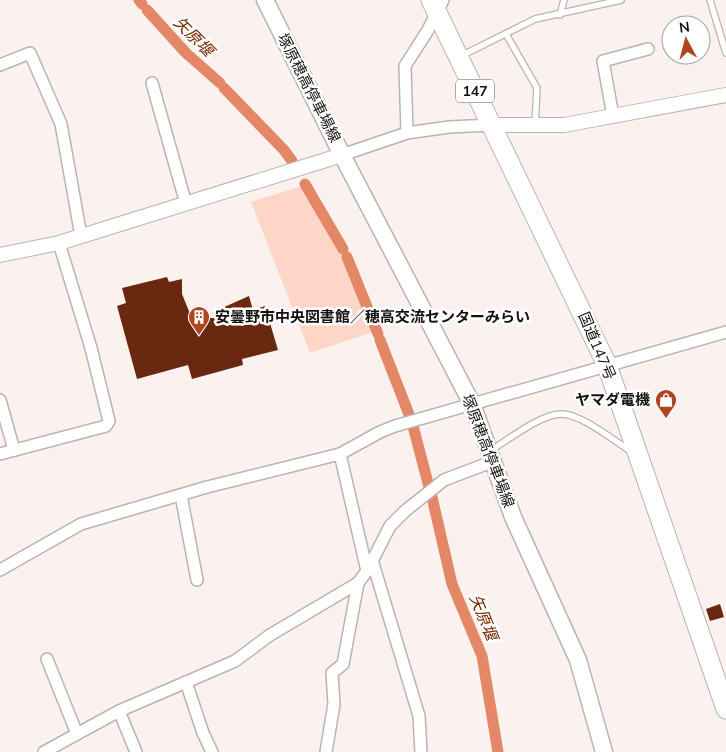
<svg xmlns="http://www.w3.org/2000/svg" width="726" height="752" font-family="Mulish,'Noto Sans JP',sans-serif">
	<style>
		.green { fill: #fed6c8 }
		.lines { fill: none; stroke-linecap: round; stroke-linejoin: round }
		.canal { stroke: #e48766; stroke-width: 11 }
		.building { fill: #692911 }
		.service-casing { stroke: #bcb3b0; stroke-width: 8 }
		.minor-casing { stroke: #bcb3b0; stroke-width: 14 }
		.tertiary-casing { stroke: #bcb3b0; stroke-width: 16 }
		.secondary-casing { stroke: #bcb3b0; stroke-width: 19 }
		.trunk-casing { stroke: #bcb3b0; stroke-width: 21 }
		.service { stroke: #fff; stroke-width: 5.5 }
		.minor { stroke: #fff; stroke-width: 11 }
		.tertiary { stroke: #fff; stroke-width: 14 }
		.secondary { stroke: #fff; stroke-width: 16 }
		.trunk { stroke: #fff; stroke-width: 19 }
		.labels { text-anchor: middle; stroke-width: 5; stroke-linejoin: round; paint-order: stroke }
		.shield { fill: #fff; stroke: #5a5857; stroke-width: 1 }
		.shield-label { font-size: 14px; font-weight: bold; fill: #13100f }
		.street-label { font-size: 15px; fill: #13100f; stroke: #fff }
		.poi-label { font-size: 15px; font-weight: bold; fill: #13100f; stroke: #fff; text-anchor: start }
		.water-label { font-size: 16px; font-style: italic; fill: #792701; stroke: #fff }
	</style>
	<rect width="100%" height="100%" fill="#fbf2ef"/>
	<path class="green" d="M302 186 337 244 373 332 310 353 251 202Z"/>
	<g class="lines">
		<g class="canal">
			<path d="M139 0 142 4"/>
			<path d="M147 10 186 53 220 83"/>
			<path d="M224 88 284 150 292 161"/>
			<path d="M305 184 343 249"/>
			<path d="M347 257 378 334"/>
			<path d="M380 340 410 417"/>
			<path d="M413 426 429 487"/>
			<path d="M432 497 452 584 482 656 498 752"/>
		</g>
	</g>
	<g class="building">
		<path d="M167 277 169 282 182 279V294L193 321 200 318H213L222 308 249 296 253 310 265 306 278 350 242 359 243 365 192 379 188 365 137 379 117 306 126 303 122 288Z"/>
		<path d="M720 604 724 617 710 621 706 609Z"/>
	</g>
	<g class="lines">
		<g class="service-casing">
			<g id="service">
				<path d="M710 0 726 53"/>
				<path d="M560 15 564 0"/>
				<path d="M506 34 537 88 535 125"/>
				<path d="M461 56 535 19 621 0"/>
				<path d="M491 450C508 440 540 415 560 414 581 413 614 441 632 452"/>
			</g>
		</g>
		<g class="minor-casing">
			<g id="minor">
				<path d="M0 65 30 53 61 124 81 236"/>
				<path d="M152 83 186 204"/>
				<path d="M613 116 603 61 648 49"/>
				<path d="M407 133 405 66 428 30 443 0"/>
				<path d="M342 155 407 133 449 127 492 125"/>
				<path d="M0 400 14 450"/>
				<path d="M0 454 106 426 109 421 91 348 59 243"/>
				<path d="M340 454 367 571"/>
				<path d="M181 495 197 580"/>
				<path d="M372 560 419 716 421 752"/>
				<path d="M0 570 81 524 207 487 340 454 380 432 395 426 726 332"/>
				<path d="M47 659 77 734"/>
				<path d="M186 682 203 733 212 752"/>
				<path d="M119 711 136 752"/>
				<path d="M44 752 119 711 235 661 270 635 358 583 367 571 390 526 405 511 444 480 494 461"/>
				<path d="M326 752 334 704 332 673 343 664 358 583"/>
			</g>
		</g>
		<g class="tertiary-casing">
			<g id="tertiary">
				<path d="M492 125H564L726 95"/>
				<path d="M0 255 59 243 342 155"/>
			</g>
		</g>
		<g class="secondary-casing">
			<path id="secondary" d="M265 0 342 155 472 404 513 517 578 660 604 752"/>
		</g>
		<g class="trunk-casing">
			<path id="trunk" d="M431 0 607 365 726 709"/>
		</g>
		<use href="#service" class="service"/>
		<use href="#minor" class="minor"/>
		<use href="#tertiary" class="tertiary"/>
		<use href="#secondary" class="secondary"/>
		<use href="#trunk" class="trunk"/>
	</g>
	<defs>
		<g id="building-pin" transform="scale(1.125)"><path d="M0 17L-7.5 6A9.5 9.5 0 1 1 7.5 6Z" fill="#ad461e" stroke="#fff"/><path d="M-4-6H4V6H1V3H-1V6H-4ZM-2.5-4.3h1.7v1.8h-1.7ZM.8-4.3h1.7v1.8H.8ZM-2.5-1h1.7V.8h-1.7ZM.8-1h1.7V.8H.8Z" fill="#fff"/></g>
		<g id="shop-pin" transform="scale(1.125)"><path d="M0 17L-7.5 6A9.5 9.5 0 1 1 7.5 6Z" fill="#ad461e" stroke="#fff"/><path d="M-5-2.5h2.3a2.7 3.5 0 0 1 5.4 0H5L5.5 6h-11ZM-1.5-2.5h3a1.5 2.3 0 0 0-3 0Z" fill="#fff"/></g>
	</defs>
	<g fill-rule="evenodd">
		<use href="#building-pin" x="199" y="317"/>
		<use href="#shop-pin" x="666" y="400"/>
	</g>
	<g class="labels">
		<rect class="shield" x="456" y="79.5" width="38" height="23" rx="4"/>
		<g class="shield-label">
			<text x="475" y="96">147</text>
		</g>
		<g class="street-label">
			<text transform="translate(309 88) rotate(63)" y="5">塚原穂高停車場線</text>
			<text transform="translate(597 346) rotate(67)" y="5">国道147号</text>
			<text transform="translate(488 451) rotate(69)" y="5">塚原穂高停車場線</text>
		</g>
		<g class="poi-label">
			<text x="215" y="322">安曇野市中央図書館／穂高交流センターみらい</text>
			<text x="650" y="405" text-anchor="end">ヤマダ電機</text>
		</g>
		<g class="water-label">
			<text transform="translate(194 36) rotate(45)" y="6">矢原堰</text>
			<text transform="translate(484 617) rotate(68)" y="6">矢原堰</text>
		</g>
	</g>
	<g transform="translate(686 40) rotate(353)"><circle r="24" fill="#ffffff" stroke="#a19f9f"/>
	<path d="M0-4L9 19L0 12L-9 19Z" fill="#ad461e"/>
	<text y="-8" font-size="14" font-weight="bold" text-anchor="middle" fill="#13100f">N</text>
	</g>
</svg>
